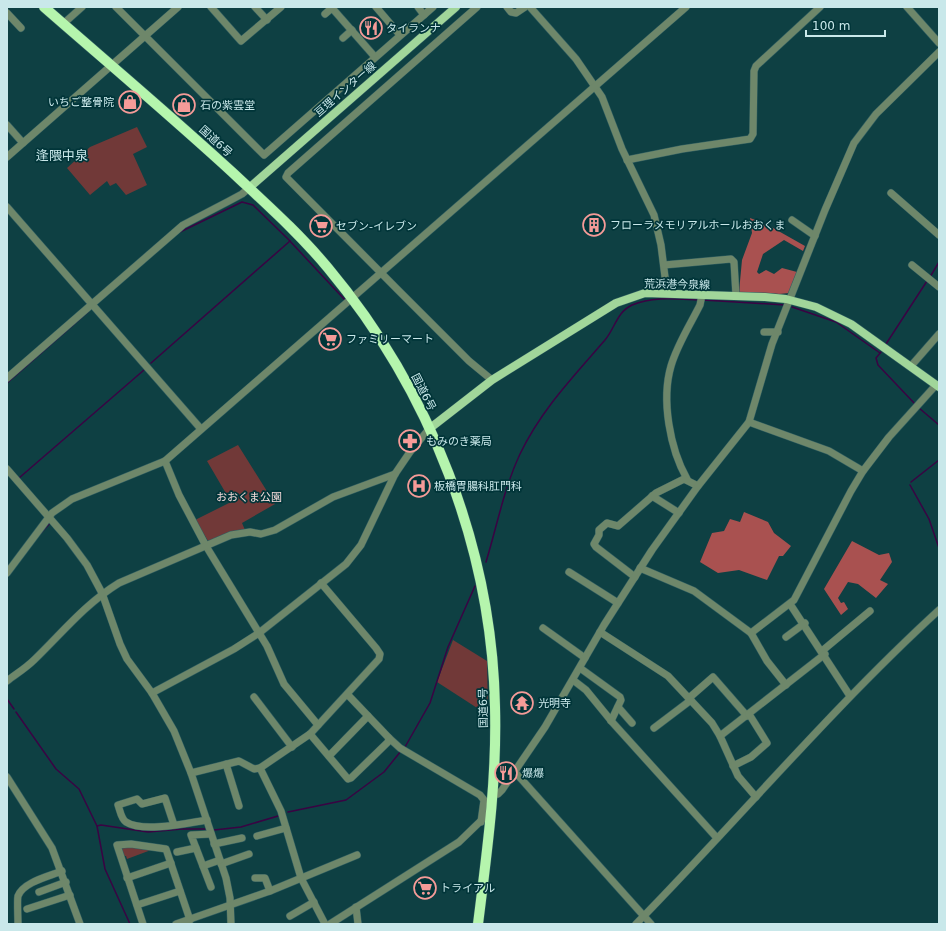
<svg xmlns="http://www.w3.org/2000/svg" width="946" height="931" font-family="'DejaVu Sans','Noto Sans JP',sans-serif">
	<style>
		.green { fill: #713938 }
		.forest { fill: #a95150 }
		.lines { fill: none; stroke-linecap: round; stroke-linejoin: round }
		.stream { stroke: #3a0343; stroke-width: 1.5 }
		.minor-casing { stroke: #305e61; stroke-width: 8 }
		.major-casing { stroke: #305e61; stroke-width: 9 }
		.highway-casing { stroke: #305e61; stroke-width: 11 }
		.minor { stroke: #6e876a; stroke-width: 7 }
		.major { stroke: #a1d69a; stroke-width: 8 }
		.highway { stroke: #b5f5ad; stroke-width: 10 }
		.labels { text-anchor: middle; stroke-width: 3.5; stroke-linejoin: round; paint-order: stroke }
		.poi-label { font-size: 11px; fill: #c9e8ea; stroke: #013539; text-anchor: start }
		.street-label { font-size: 11px; fill: #c9e8ea; stroke: #013539 }
		.park-label { font-size: 11px; fill: #f6dcdb; stroke: #013539 }
		.quarter-label { font-size: 13px; fill: #c9e8ea; stroke: #013539 }
	</style>
	<rect width="100%" height="100%" fill="#0e4043"/>
	<g class="green">
		<path d="M137 127 147 147 133 154 147 185 126 195 116 183 110 186 107 181 90 195 67 168 90 147Z"/>
		<path d="M238 445 275 504 242 523 245 530 208 541 195 520 231 502 207 461Z"/>
		<path d="M453 640 487 661 488 715 437 682Z"/>
		<path d="M123 846 151 850 127 859 126 856H123L121 848Z"/>
	</g>
	<g class="forest">
		<path d="M750 218 766 224 805 246 803 251 784 240 763 254 757 272 759 274 766 270 774 274 782 268 797 272 789 293 779 294 739 292 742 260 752 233Z"/>
		<path d="M744 512 768 522 774 533 791 546 783 556H779L767 580 739 570 718 573 700 562 712 533 724 531 730 519 740 522Z"/>
		<path d="M852 541 879 555 889 553 892 562 880 580 888 584 876 598 858 584 848 582 838 598 841 603 844 602 848 609 841 615 824 589Z"/>
	</g>
	<g class="lines">
		<g class="stream">
			<path d="M180 232 242 202 253 205 288 239 345 300"/>
			<path d="M930 277 939 262"/>
			<path d="M703 300 785 305"/>
			<path d="M792 307 836 322 880 353"/>
			<path d="M886 344 927 281"/>
			<path d="M881 352 876 358 878 365 915 404"/>
			<path d="M151 363 290 241"/>
			<path d="M7 383 88 312"/>
			<path d="M919 408 939 425"/>
			<path d="M19 478 144 370"/>
			<path d="M911 482 939 460"/>
			<path d="M910 485 929 519 939 548"/>
			<path d="M40 534 50 523"/>
			<path d="M486 562C497 526 504 488 520 454 541 410 573 377 605 340 615 328 617 312 632 305 653 296 677 299 698 300"/>
			<path d="M7 699 14 709"/>
			<path d="M16 712 56 769 79 789 97 826"/>
			<path d="M405 747 430 703 448 647 475 586"/>
			<path d="M288 812 346 800 384 772 401 751"/>
			<path d="M214 830 241 827 278 816"/>
			<path d="M130 924 105 869 97 826 101 825 148 832 182 829H205"/>
		</g>
		<g class="minor-casing">
			<g id="minor">
				<path d="M116 7 264 155 433 7"/>
				<path d="M211 7 241 41 281 7"/>
				<path d="M255 7 267 20"/>
				<path d="M376 7 400 35"/>
				<path d="M418 7 424 15"/>
				<path d="M477 7 288 173 286 177 397 289 469 361 492 380"/>
				<path d="M507 7 511 12 516 13 525 7"/>
				<path d="M530 7 576 59 602 97 622 149 654 215 661 245 667 293"/>
				<path d="M907 7 939 43"/>
				<path d="M332 8 375 57"/>
				<path d="M7 13 21 28"/>
				<path d="M325 14 333 7"/>
				<path d="M63 24 82 7"/>
				<path d="M343 38 352 30"/>
				<path d="M7 125 23 143"/>
				<path d="M7 157 178 7"/>
				<path d="M627 160 682 149 750 139 753 134 754 71 756 66 820 7"/>
				<path d="M891 193 939 235"/>
				<path d="M7 207 201 429"/>
				<path d="M792 220 815 236"/>
				<path d="M664 265 731 259 734 262 736 296"/>
				<path d="M912 265 939 287"/>
				<path d="M764 332H778"/>
				<path d="M911 366 939 334"/>
				<path d="M7 378 183 225 229 201 242 194 249 188"/>
				<path d="M749 422 829 451 863 471"/>
				<path d="M165 461 179 495 206 546 267 646 284 684 318 725"/>
				<path d="M7 469 67 538 87 565 102 593 120 644 127 659 152 693 174 731 191 773 226 878 230 898 231 924"/>
				<path d="M687 479C670 449 661 400 671 366 677 345 690 325 700 305L702 295"/>
				<path d="M652 496 679 513"/>
				<path d="M640 568 694 591 751 633 794 600 851 491 863 471 889 437 936 385"/>
				<path d="M569 572 618 603"/>
				<path d="M7 573 52 513 72 499 165 461 686 7"/>
				<path d="M635 577 596 547 594 544 599 535V530L607 523 618 526 656 493 684 479 698 486"/>
				<path d="M790 604 850 696"/>
				<path d="M543 628 585 658"/>
				<path d="M600 632 668 676 712 723 720 736 738 776 756 797"/>
				<path d="M751 633 767 661 786 685"/>
				<path d="M786 637 805 623"/>
				<path d="M822 651 870 611"/>
				<path d="M580 668 620 697 621 700 611 721"/>
				<path d="M573 680 586 690 613 723 717 838"/>
				<path d="M7 681C16 674 26 668 34 660 62 633 85 604 119 583L231 535 250 532 261 534 275 530 333 497 395 474"/>
				<path d="M152 693 234 649 259 633 346 564 361 545 395 474 410 452 429 429"/>
				<path d="M254 697 292 747"/>
				<path d="M689 698 713 677 747 716"/>
				<path d="M618 707 632 723"/>
				<path d="M654 728 691 700"/>
				<path d="M310 734 348 779 351 778 388 742 389 738 348 695"/>
				<path d="M720 736 825 654"/>
				<path d="M389 738 400 748 480 795 484 800 481 822"/>
				<path d="M329 756 368 716"/>
				<path d="M226 764 239 806"/>
				<path d="M733 766 751 757 767 743 749 714"/>
				<path d="M260 768 281 811 301 878 325 924"/>
				<path d="M515 772 651 924"/>
				<path d="M191 773 239 761 254 769 260 768 310 734 379 659 380 654 376 648 321 583"/>
				<path d="M7 777 52 848 80 924"/>
				<path d="M493 795 498 794 502 790 545 727 604 625 652 550 698 486 749 422 772 344 825 210 854 143 876 114 939 52"/>
				<path d="M174 825 165 798 142 804 137 799 118 805C120 810 121 819 126 822 143 833 187 823 207 820"/>
				<path d="M257 836 286 828"/>
				<path d="M214 844 242 838"/>
				<path d="M196 848 191 835 211 834"/>
				<path d="M177 852 196 848 211 887"/>
				<path d="M221 864 249 854"/>
				<path d="M203 866 220 860"/>
				<path d="M127 878 171 863"/>
				<path d="M255 878H265L270 891"/>
				<path d="M39 892 66 882"/>
				<path d="M137 905 180 891"/>
				<path d="M356 907 358 924"/>
				<path d="M27 909 70 895"/>
				<path d="M290 916 314 902"/>
				<path d="M18 924C18 917 17 900 18 896 23 882 50 876 62 871"/>
				<path d="M143 924 117 845 131 844 166 849 190 920"/>
				<path d="M176 924 270 891 357 855"/>
				<path d="M330 924 459 842 491 811"/>
				<path d="M636 924C738 820 832 708 939 610"/>
			</g>
		</g>
		<g class="major-casing">
			<g id="major">
				<path d="M249 188 456 7"/>
				<path d="M429 429 492 380 616 303 645 293 765 297 786 299 816 307 851 324 939 387"/>
			</g>
		</g>
		<g class="highway-casing">
			<path id="highway" d="M44 7C107 62 171 116 232 172 265 203 299 233 328 268 430 390 492 548 495 707 497 780 487 852 478 924"/>
		</g>
		<use href="#minor" class="minor"/>
		<use href="#major" class="major"/>
		<use href="#highway" class="highway"/>
	</g>
	<defs>
		<g id="restaurant-ring" transform="scale(1.15)"><circle r="9.5" fill="#013539" stroke="#f59b98" stroke-width="1.5"/><path d="M-5-6h1v4h1v-4h1v4h1v-4h1v5L-1.5 .5V6h-2V.5L-5-1ZM5-6V6H3V1.5H1.5Q1.5-4 5-6Z" fill="#f59b98"/></g>
		<g id="shop-ring" transform="scale(1.15)"><circle r="9.5" fill="#013539" stroke="#f59b98" stroke-width="1.5"/><path d="M-5-2.5h2.3a2.7 3.5 0 0 1 5.4 0H5L5.5 6h-11ZM-1.5-2.5h3a1.5 2.3 0 0 0-3 0Z" fill="#f59b98"/></g>
		<g id="building-ring" transform="scale(1.15)"><circle r="9.5" fill="#013539" stroke="#f59b98" stroke-width="1.5"/><path d="M-4-6H4V6H1V3H-1V6H-4ZM-2.5-4.3h1.7v1.8h-1.7ZM.8-4.3h1.7v1.8H.8ZM-2.5-1h1.7V.8h-1.7ZM.8-1h1.7V.8H.8Z" fill="#f59b98"/></g>
		<g id="supermarket-ring" transform="scale(1.15)"><circle r="9.5" fill="#013539" stroke="#f59b98" stroke-width="1.5"/><path d="M-6-5.5h2.5l.6 2H6L4.5 2H-2.5L-4.4-4H-6ZM-1.5 3.2a1.3 1.3 0 1 0 .1 0ZM3 3.2a1.3 1.3 0 1 0 .1 0Z" fill="#f59b98"/></g>
		<g id="pharmacy-ring" transform="scale(1.15)"><circle r="9.5" fill="#013539" stroke="#f59b98" stroke-width="1.5"/><path d="M-2-6h4v4h4v4h-4v4h-4v-4h-4v-4h4Z" fill="#f59b98"/></g>
		<g id="hospital-ring" transform="scale(1.15)"><circle r="9.5" fill="#013539" stroke="#f59b98" stroke-width="1.5"/><path d="M-5-5h3v3.5h4V-5h3V5h-3V1.5h-4V5h-3Z" fill="#f59b98"/></g>
		<g id="temple-ring" transform="scale(1.15)"><circle r="9.5" fill="#013539" stroke="#f59b98" stroke-width="1.5"/><path d="M0-6L5-2H3V0L6.5 2.5H4V6H1.5V3h-3V6H-4V2.5H-6.5L-3 0V-2H-5Z" fill="#f59b98"/></g>
	</defs>
	<g fill-rule="evenodd">
		<use href="#restaurant-ring" x="371" y="28"/>
		<use href="#shop-ring" x="130" y="102"/>
		<use href="#shop-ring" x="184" y="105"/>
		<use href="#building-ring" x="594" y="225"/>
		<use href="#supermarket-ring" x="321" y="226"/>
		<use href="#supermarket-ring" x="330" y="339"/>
		<use href="#pharmacy-ring" x="410" y="441"/>
		<use href="#hospital-ring" x="419" y="486"/>
		<use href="#temple-ring" x="522" y="703"/>
		<use href="#restaurant-ring" x="506" y="773"/>
		<use href="#supermarket-ring" x="425" y="888"/>
	</g>
	<g class="labels">
		<g class="poi-label">
			<text x="386" y="32">タイランナ</text>
			<text x="114" y="106" text-anchor="end">いちご整骨院</text>
			<text x="200" y="109">石の紫雲堂</text>
			<text x="610" y="229">フローラメモリアルホールおおくま</text>
			<text x="336" y="230">セブン-イレブン</text>
			<text x="346" y="343">ファミリーマート</text>
			<text x="426" y="445">もみのき薬局</text>
			<text x="434" y="490">板橋胃腸科肛門科</text>
			<text x="538" y="707">光明寺</text>
			<text x="522" y="777">爆爆</text>
			<text x="440" y="892">トライアル</text>
		</g>
		<g class="street-label">
			<text transform="translate(345 89) rotate(-41)" y="4">亘理インター線</text>
			<text transform="translate(216 141) rotate(42)" y="4">国道6号</text>
			<text transform="translate(677 284) rotate(1)" y="4">荒浜港今泉線</text>
			<text transform="translate(424 392) rotate(63)" y="4">国道6号</text>
			<text transform="translate(483 708) rotate(-91)" y="4">国道6号</text>
		</g>
		<g class="park-label">
			<text x="249" y="501">おおくま公園</text>
		</g>
		<g class="quarter-label">
			<text x="62" y="160">逢隈中泉</text>
		</g>
	</g>
	<rect width="946" height="931" fill="none" stroke="#c9e8ea" stroke-width="16"/>
	<path d="M806 30v6h79v-6" fill="none" stroke="#c9e8ea" stroke-width="2"/>
	<text x="812" y="30" font-size="12" fill="#c9e8ea" stroke="#013539" stroke-width="3" paint-order="stroke">100 m</text>
</svg>
